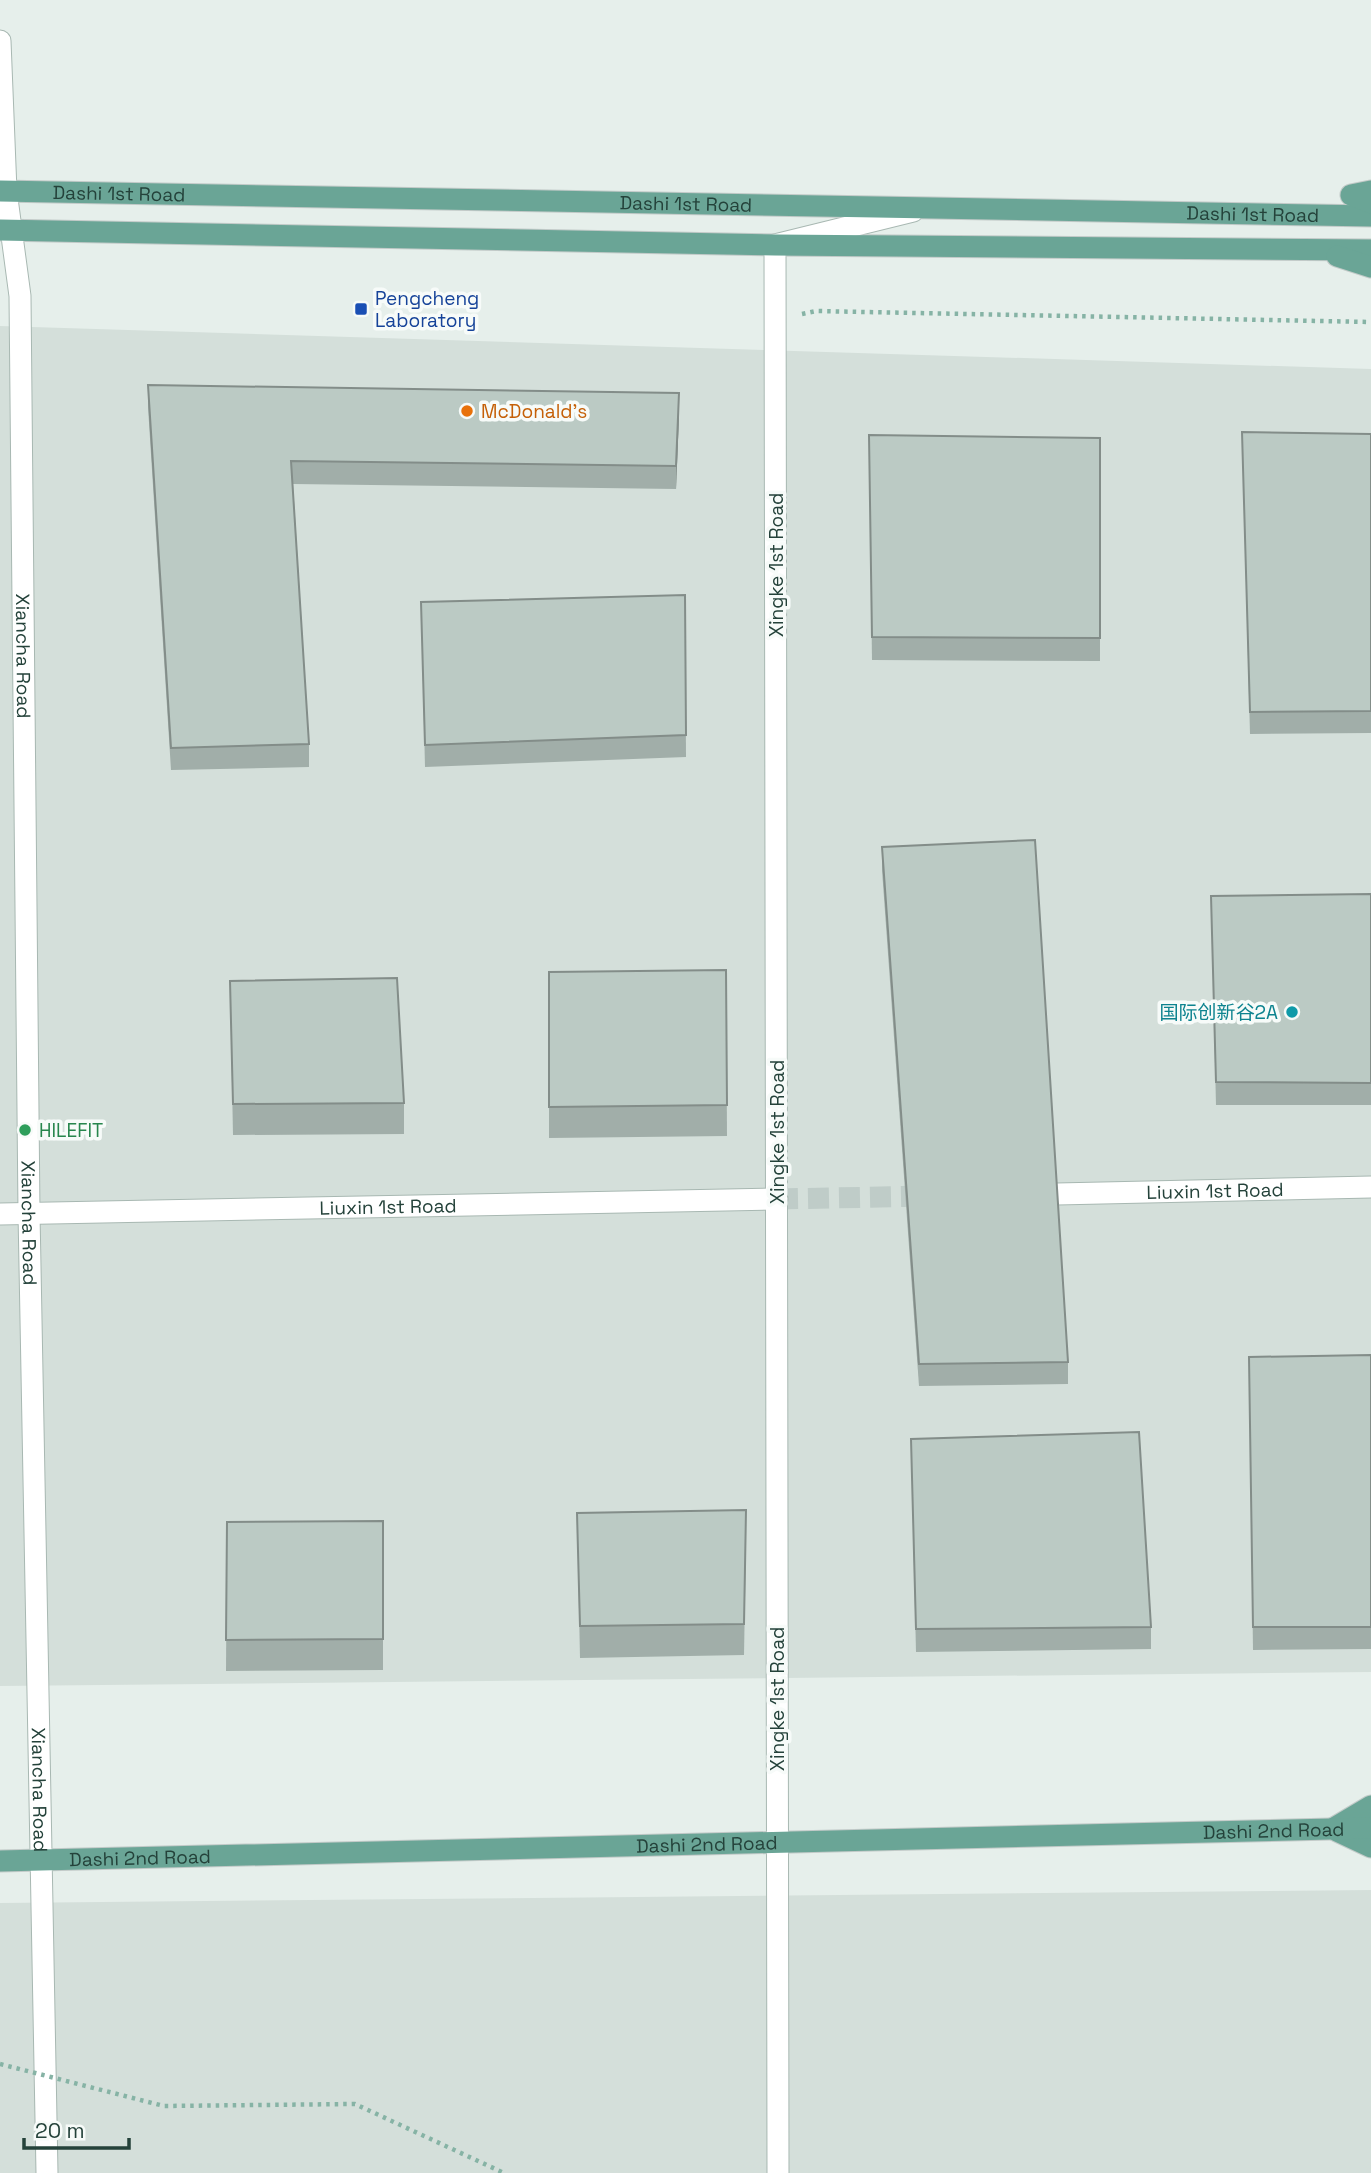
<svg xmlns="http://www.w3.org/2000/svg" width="1371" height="2173" font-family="'Space Grotesk','Noto Sans SC',sans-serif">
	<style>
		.built { fill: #d4dfda }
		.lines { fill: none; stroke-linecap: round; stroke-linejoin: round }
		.minor-tunnel { stroke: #bfccc8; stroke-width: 21; stroke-dasharray: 21 10; stroke-linecap: butt }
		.minor-casing { stroke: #a8b8b2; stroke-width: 23 }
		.major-casing { stroke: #c2cac8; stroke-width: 23 }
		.path { stroke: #86b3a5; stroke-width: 4.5; stroke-dasharray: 3.5 5; stroke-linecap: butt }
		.minor { stroke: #fff; stroke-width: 21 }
		.major { stroke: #6aa596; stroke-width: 21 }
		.path-bridge { stroke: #86b3a5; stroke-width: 4.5; stroke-dasharray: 3.5 5; stroke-linecap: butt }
		.wall { fill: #a1aea9 }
		.shaded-wall { fill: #838d89 }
		.building { fill: #bbcac4; stroke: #838d89; stroke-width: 2 }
		.transit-dot { fill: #1a4fb4; stroke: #f7fbf9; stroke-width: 2.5 }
		.food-dot { fill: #e8710a; stroke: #f7fbf9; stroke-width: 2.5 }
		.culture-dot { fill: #0f9aa8; stroke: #f7fbf9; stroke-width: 2.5 }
		.leisure-dot { fill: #2e9e5b; stroke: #f7fbf9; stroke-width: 2.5 }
		.labels { text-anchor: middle; stroke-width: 7; stroke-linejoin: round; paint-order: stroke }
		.street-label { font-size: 19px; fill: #24423a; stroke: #f7fbf9 }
		.transit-label { font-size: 19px; fill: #164399; stroke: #f7fbf9; text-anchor: start }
		.food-label { font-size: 19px; fill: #c56008; stroke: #f7fbf9; text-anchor: start }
		.culture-label { font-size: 19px; fill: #0d838f; stroke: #f7fbf9; text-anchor: end }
		.leisure-label { font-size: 19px; fill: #27864d; stroke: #f7fbf9; text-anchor: start }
	</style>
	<rect width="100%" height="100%" fill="#e6efeb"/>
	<g class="built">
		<path d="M0 326 1371 369V1672L0 1686Z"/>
		<path d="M1371 1890V2173H0V1903Z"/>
	</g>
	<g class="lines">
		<path class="minor-tunnel" d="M777 1199 933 1196"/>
		<g class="minor-casing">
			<g id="minor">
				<path id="s1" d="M0 41 6 191 20 296 29 1213 47 2173"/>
				<path id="s2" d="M1057 1194 1371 1187"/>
				<path id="s3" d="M0 1214 777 1199"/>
				<path d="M778 2173 775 245 913 211"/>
			</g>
		</g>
		<g class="major-casing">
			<g id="major">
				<path id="s4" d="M0 191 1371 216"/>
				<path d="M1371 191 1351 195 1371 203"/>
				<path d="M0 230 775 245 1371 250"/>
				<path d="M1337 256 1371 267"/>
				<path d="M1334 1828 1371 1806"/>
				<path d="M1337 1831 1371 1847"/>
				<path id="s5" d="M0 1861 1371 1828"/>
			</g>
		</g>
		<path class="path" d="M802 314 816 311 1371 322"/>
		<use href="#minor" class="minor"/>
		<use href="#major" class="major"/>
		<path class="path-bridge" d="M0 2064 164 2106 355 2104 504 2173"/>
	</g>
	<g class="wall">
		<path d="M148 385 679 415 676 489 293 484 309 744V767L171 770 148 407Z"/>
		<path d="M1242 432 1371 434V733L1250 734Z"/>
		<path d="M869 435 1100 438V661L872 660Z"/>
		<path d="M685 595 686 757 425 767 421 602Z"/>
		<path d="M882 847 1068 1362V1384L919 1386 882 870Z"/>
		<path d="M1371 894V1105H1216L1211 896Z"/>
		<path d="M726 970 727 1136 549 1138V972Z"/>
		<path d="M230 981 404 1103V1134L233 1135Z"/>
		<path d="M1371 1355V1649L1253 1650 1249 1357Z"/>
		<path d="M911 1439 1151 1627V1649L916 1652Z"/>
		<path d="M577 1513 746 1541 744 1655 580 1658Z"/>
		<path d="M383 1521V1670L226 1671 227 1522Z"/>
	</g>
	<path class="shaded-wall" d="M679 393V415L676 489V466Z"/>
	<g class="building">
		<path d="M148 385 679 393 676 466 291 461 309 744 171 748Z"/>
		<path d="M1242 432 1371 434V711L1250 712Z"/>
		<path d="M869 435 1100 438V638L872 637Z"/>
		<path d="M685 595 686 735 425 745 421 602Z"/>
		<path d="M1035 840 1068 1362 919 1364 882 847Z"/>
		<path d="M1371 894V1083L1216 1082 1211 896Z"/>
		<path d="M726 970 727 1105 549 1107V972Z"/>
		<path d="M397 978 404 1103 233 1104 230 981Z"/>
		<path d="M1371 1355V1627H1253L1249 1357Z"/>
		<path d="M1139 1432 1151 1627 916 1629 911 1439Z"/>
		<path d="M746 1510 744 1624 580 1626 577 1513Z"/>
		<path d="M383 1521V1639L226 1640 227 1522Z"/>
	</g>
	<rect class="transit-dot" x="354" y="302" width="14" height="14" rx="3.5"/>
	<circle class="food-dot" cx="467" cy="411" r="7"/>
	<circle class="culture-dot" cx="1292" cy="1012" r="7"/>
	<circle class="leisure-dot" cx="25" cy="1130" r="7"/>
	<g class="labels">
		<g class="street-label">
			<text dy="7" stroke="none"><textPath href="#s4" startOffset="119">Dashi 1st Road</textPath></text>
			<text dy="7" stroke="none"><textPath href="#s4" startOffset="686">Dashi 1st Road</textPath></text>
			<text dy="7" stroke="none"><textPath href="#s4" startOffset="1253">Dashi 1st Road</textPath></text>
			<text transform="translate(776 565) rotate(-90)" y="7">Xingke 1st Road</text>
			<text dy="7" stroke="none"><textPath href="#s1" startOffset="616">Xiancha Road</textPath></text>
			<text transform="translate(777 1132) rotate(-90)" y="7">Xingke 1st Road</text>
			<text dy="7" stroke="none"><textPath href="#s2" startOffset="158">Liuxin 1st Road</textPath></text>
			<text dy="7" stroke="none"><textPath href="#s3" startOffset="388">Liuxin 1st Road</textPath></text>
			<text dy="7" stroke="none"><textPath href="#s1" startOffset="1183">Xiancha Road</textPath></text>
			<text transform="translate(777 1699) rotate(-90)" y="7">Xingke 1st Road</text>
			<text dy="7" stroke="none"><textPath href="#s1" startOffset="1750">Xiancha Road</textPath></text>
			<text dy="7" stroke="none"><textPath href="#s5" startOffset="1274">Dashi 2nd Road</textPath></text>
			<text dy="7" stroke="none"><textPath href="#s5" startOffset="707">Dashi 2nd Road</textPath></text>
			<text dy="7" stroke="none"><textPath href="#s5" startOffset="140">Dashi 2nd Road</textPath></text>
		</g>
		<g class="transit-label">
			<text x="375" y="305">Pengcheng<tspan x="375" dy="22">Laboratory</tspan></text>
		</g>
		<g class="food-label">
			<text x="481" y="418">McDonald's</text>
		</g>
		<g class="culture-label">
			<text x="1278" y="1019">国际创新谷2A</text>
		</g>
		<g class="leisure-label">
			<text x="39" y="1137">HILEFIT</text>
		</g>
	</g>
	<path d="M24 2138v10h105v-10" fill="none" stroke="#24423a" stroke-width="3.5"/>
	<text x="35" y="2138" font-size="21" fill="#24423a" stroke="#f7fbf9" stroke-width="5" paint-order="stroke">20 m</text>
</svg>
